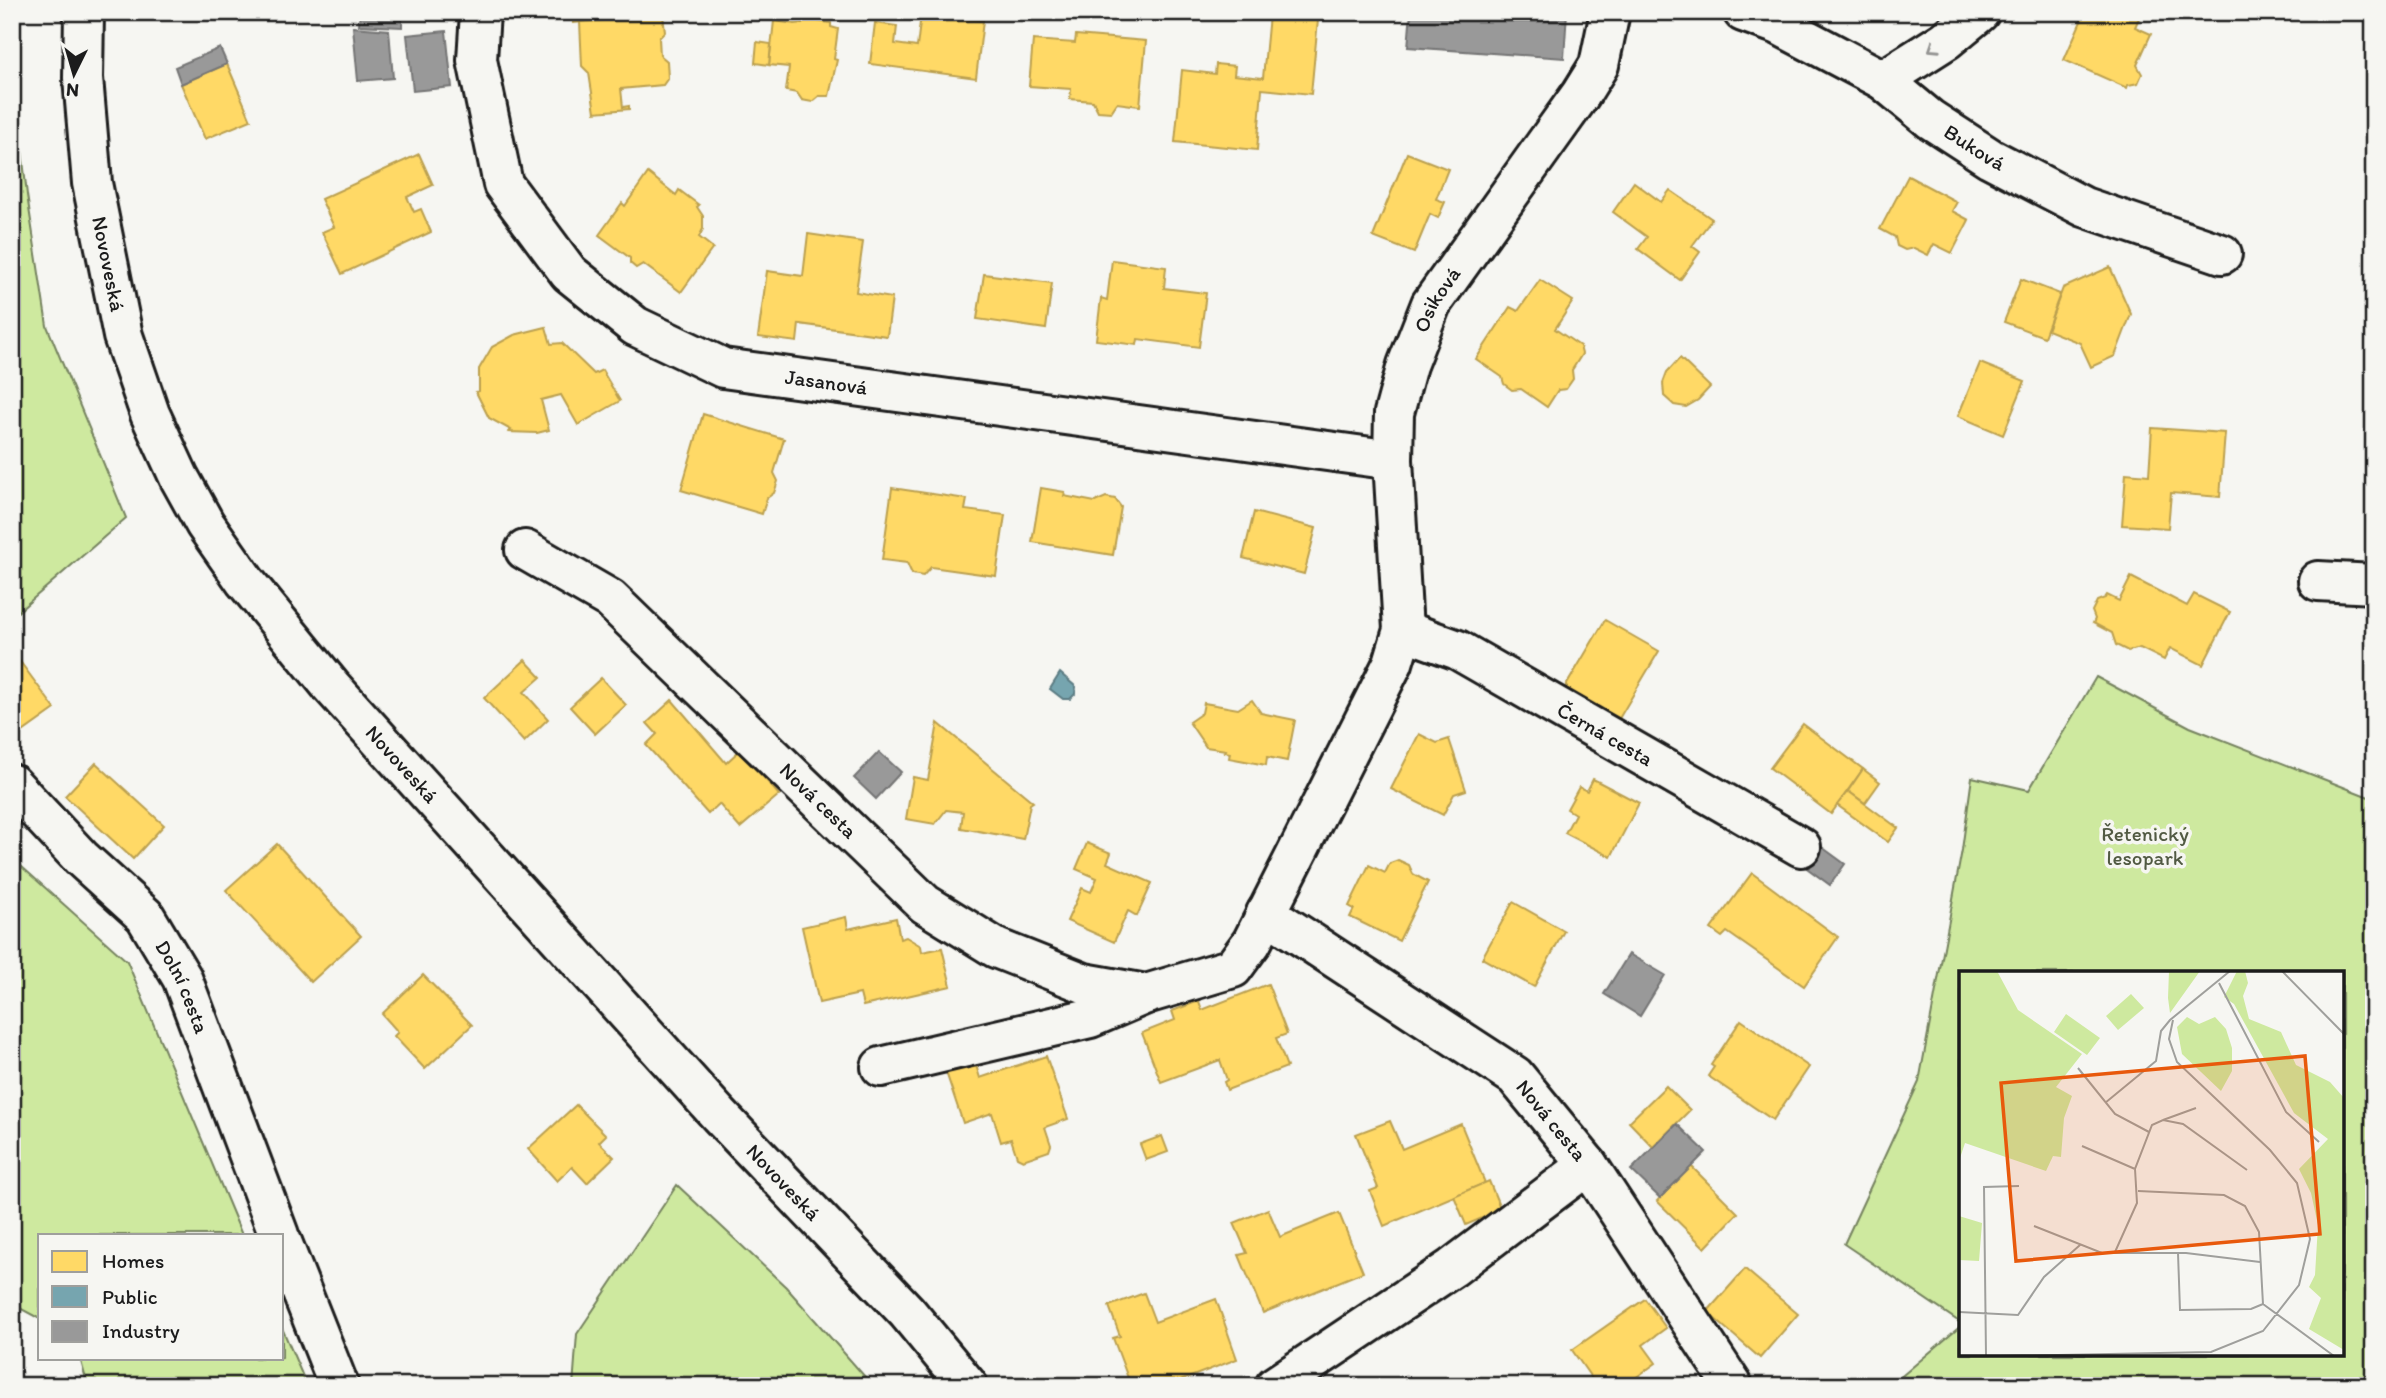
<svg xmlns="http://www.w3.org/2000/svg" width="2386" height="1398" font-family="Itim,sans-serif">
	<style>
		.green { fill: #cee99f; stroke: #75825e; stroke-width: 2 }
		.homes { fill: #ffd966; stroke: #bba050; stroke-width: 2 }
		.public { fill: #76a5af; stroke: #5b7c83; stroke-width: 2 }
		.industry { fill: #999; stroke: #747474; stroke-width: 2 }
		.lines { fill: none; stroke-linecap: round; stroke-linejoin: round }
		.minor-casing { stroke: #1c1c1c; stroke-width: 44 }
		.minor { stroke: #f6f6f2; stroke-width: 38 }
		.oneway { stroke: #949492 }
		.labels { text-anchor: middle; stroke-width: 7; stroke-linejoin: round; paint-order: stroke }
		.street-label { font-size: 21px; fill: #1c1c1c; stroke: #f6f6f2 }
		.park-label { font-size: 21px; fill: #515a43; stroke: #f6f6f2 }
		.inset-road { fill: none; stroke: #9f9f9c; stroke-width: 2 }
		.view { fill: #e8590c; fill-opacity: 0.15; stroke: #e8590c; stroke-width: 3.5 }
		.inset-edge { fill: none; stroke: #1c1c1c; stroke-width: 3.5 }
	</style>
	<rect width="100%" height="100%" fill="#f6f6f2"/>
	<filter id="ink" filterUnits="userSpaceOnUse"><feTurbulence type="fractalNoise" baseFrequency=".0143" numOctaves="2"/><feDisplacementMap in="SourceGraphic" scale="14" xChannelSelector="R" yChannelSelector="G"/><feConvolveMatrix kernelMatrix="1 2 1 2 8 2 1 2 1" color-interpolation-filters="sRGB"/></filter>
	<g filter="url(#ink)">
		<g class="green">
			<path d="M12 12H20L13 72 27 195 47 326 126 518 12 617Z"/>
			<path d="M2096 677 2190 727 2374 799V1386H1890L1961 1326V1354H2342V973H1961V1323L1844 1244 1919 1082 1962 850 1972 777 2029 790Z"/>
			<path d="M12 858 127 961 242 1235H40V1319L12 1304Z"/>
			<path d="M677 1185 786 1287 873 1386H573L577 1334Z"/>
			<path d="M282 1328 307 1386H88L80 1358H282Z"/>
		</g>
		<g class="homes">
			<path d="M573 12H663V15L573 23Z"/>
			<path d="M2085 12H2101L2110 16 2112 12H2131L2140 16 2135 27 2151 34 2137 65 2142 74 2138 83 2128 85 2127 88 2064 60Z"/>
			<path d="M921 14 960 15 965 19 983 21 976 78 870 64 875 23 897 26 895 44 917 47Z"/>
			<path d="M663 15 665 32 659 38 660 55 667 61 668 78 663 85 621 89 623 107 629 106V109L595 112 589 73 582 66 580 22Z"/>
			<path d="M1269 15 1318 20 1311 94 1262 89 1257 150 1175 142 1182 70 1215 74 1216 64 1235 66 1234 75 1263 78Z"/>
			<path d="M803 19 831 23V27L838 29 834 59 837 60 829 96H819L812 102 802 100 797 93 786 91 789 67 769 65 774 21 795 24 803 23Z"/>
			<path d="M1076 35 1146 41 1140 106 1117 103 1111 112 1098 111 1093 101 1070 99 1071 89 1029 86 1033 40 1075 43Z"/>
			<path d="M757 42 771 44 769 65 755 63Z"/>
			<path d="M227 64 251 120 205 139 181 84Z"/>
			<path d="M1407 153 1448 169 1436 199 1445 202 1438 218 1430 214 1414 253 1373 237Z"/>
			<path d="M419 154 433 185 407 197 414 212 421 209 431 232 342 274 322 232 334 227 321 199Z"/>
			<path d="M648 173 676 195 679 190 699 205 697 207 703 216V229L699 237 713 248 681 292 643 264 636 268 630 263V258L599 235 622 203 625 206Z"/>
			<path d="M1908 176 1957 202 1952 211 1969 220 1952 253 1934 244 1928 255 1914 248 1905 250 1897 246 1895 237 1880 229Z"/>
			<path d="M1634 182 1661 202 1670 190 1712 219 1692 246 1700 252 1680 280 1638 249 1647 237 1613 212Z"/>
			<path d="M808 234 863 242 856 292 892 298 887 336 799 324 797 342 758 337 767 271 803 276Z"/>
			<path d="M1112 260 1166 267 1164 288 1206 293 1199 347 1138 339 1137 345 1096 340 1101 298 1107 300Z"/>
			<path d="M2110 267 2131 314 2115 356 2091 367 2080 343 2047 330 2063 288Z"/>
			<path d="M984 274 1052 283 1046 329 977 319Z"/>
			<path d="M2021 279 2060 294 2044 337 2004 322Z"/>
			<path d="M1540 280 1573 301 1555 329 1580 346 1582 354 1572 370 1573 379 1566 389 1558 390 1547 407 1521 389 1512 390 1504 384 1502 377 1476 359 1510 307 1518 311Z"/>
			<path d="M546 327 551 344 562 343 594 374 602 370 620 401 578 425 561 395 541 400 549 430 537 433 509 432 511 430 489 418 476 392 479 391V369L492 347 514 335Z"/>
			<path d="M1680 358 1710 387 1698 400 1686 407 1674 405 1664 396 1663 383 1667 372Z"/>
			<path d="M1980 363 2025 381 2003 435 1958 416Z"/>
			<path d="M703 414 784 439 774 473 778 481 774 493 767 498 762 514 681 490Z"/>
			<path d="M2152 428 2225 433 2220 497 2171 493 2168 528 2122 525 2126 473 2149 475Z"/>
			<path d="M892 488 967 499 965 510 1005 515 996 576 931 567 923 576 912 574 907 563 882 560Z"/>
			<path d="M1041 488 1065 492 1064 496 1095 502 1106 497 1115 499 1121 507 1113 555 1032 542Z"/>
			<path d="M1254 512 1316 528 1304 574 1243 558Z"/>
			<path d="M2131 577 2187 606 2194 594 2230 612 2203 665 2170 648 2164 660 2140 648 2128 651 2116 645 2112 633 2093 623 2095 619 2092 611 2097 601 2105 598 2107 595 2119 601Z"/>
			<path d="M1605 620 1659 651 1617 722 1563 691Z"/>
			<path d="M13 652 55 709 17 736 12 729Z"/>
			<path d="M525 660 541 677 524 692 548 719 524 742 484 698Z"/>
			<path d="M601 678 626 705 595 734 570 707Z"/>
			<path d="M672 700 726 763 740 750 779 795 740 828 719 804 708 814 646 745 657 734 647 723Z"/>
			<path d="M1252 700 1261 713 1295 720 1287 761 1267 757 1266 765 1229 758 1230 753 1225 752 1226 750 1206 747 1189 722 1202 713 1204 703 1238 709Z"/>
			<path d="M938 723 1033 802 1030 804 1023 839 961 828 963 812 946 810 935 824 906 819 913 777 928 780Z"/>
			<path d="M1803 724 1863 769 1831 814 1770 768Z"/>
			<path d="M1419 734 1437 743 1449 739 1466 790 1454 794 1443 815 1391 789Z"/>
			<path d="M96 763 164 825 133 859 65 796Z"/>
			<path d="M1863 769 1880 782 1865 803 1848 791Z"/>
			<path d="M1593 779 1639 803 1611 857 1565 833 1575 814 1567 809 1579 787 1587 791Z"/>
			<path d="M1848 791 1898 828 1888 842 1837 805Z"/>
			<path d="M1087 843 1111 853 1107 863 1152 883 1137 916 1128 911 1114 942 1067 921 1082 888 1091 892 1097 878 1076 869Z"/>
			<path d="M277 844 361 936 311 982 226 890Z"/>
			<path d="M1398 860 1409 865 1413 874 1428 882 1399 941 1350 917 1354 909 1349 906 1369 865 1385 873 1390 863Z"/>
			<path d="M1752 873 1838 937 1804 986 1727 932 1722 937 1711 929Z"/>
			<path d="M1513 902 1564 931 1534 987 1482 958Z"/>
			<path d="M846 917 848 929 896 918 900 939 906 937 921 946 922 952 942 948 951 986 863 1006 860 994 819 1003 802 927Z"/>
			<path d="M423 975 472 1025 425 1069 394 1036 398 1032 382 1014Z"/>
			<path d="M1268 984 1287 1034 1276 1038 1287 1067 1227 1090 1224 1082 1227 1080 1220 1060 1161 1082 1142 1033 1175 1020 1172 1011 1199 1001 1202 1010Z"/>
			<path d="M1741 1020 1809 1067 1773 1120 1708 1076 1714 1067 1711 1065Z"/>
			<path d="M1046 1056 1068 1119 1045 1127 1051 1145 1049 1151 1023 1160 1017 1157 1011 1139 1001 1142 992 1113 963 1123 945 1069 974 1059 980 1078Z"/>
			<path d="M1666 1086 1690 1110 1653 1147 1629 1122Z"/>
			<path d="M576 1105 606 1135 599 1142 614 1157 587 1183 572 1167 557 1181 528 1149Z"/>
			<path d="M1390 1121 1402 1149 1461 1124 1485 1183 1384 1226 1370 1191 1378 1188 1356 1134Z"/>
			<path d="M1162 1136 1168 1152 1146 1160 1140 1144Z"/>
			<path d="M1691 1166 1738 1213 1705 1248 1657 1201Z"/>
			<path d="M1489 1181 1501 1210 1466 1225 1454 1196Z"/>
			<path d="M1268 1209 1280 1237 1339 1213 1363 1272 1263 1313 1239 1255 1247 1253 1234 1223Z"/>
			<path d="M1745 1269 1798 1314 1760 1358 1707 1312Z"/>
			<path d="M1144 1293 1155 1322 1216 1299 1237 1359 1167 1386H1131L1113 1338 1120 1336 1109 1306Z"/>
			<path d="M1645 1299 1666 1328 1643 1345 1656 1363 1624 1386H1597L1572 1350Z"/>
		</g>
		<path class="public" d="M1060 673 1076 687 1075 694 1070 699H1063L1050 689Z"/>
		<g class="industry">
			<path d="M360 12H402V27L359 25Z"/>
			<path d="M1411 12H1567L1564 58 1408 47Z"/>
			<path d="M353 27 389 30 393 78 358 81Z"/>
			<path d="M446 31 452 87 413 91 407 35Z"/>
			<path d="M220 48 227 64 181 84 175 67Z"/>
			<path d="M879 752 901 772 876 799 854 778Z"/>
			<path d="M1815 842 1845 864 1830 885 1800 863Z"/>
			<path d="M1629 954 1665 975 1640 1016 1604 994Z"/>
			<path d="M1677 1124 1706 1152 1660 1198 1631 1170Z"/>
		</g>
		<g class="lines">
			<g class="minor-casing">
				<g id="minor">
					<path id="s1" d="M84 12 83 78 92 183 123 336 150 414 179 477 205 524 245 581 331 686 719 1115 907 1312 968 1386"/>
					<path id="s2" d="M480 12 477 60 503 184 569 273 635 326 723 368 1393 460"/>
					<path id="s3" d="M1743 12 1779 25 1883 80 1930 119 1990 158 2084 207 2222 254"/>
					<path d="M1883 80 1946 40 1980 12"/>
					<path id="s4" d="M525 550 610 599 925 904 996 948 1084 983 1146 994 1233 968 1252 942 1393 663 1403 630 1393 460 1394 413 1407 365 1431 304 1581 94 1599 65 1610 12"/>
					<path d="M2318 581 2374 584"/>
					<path id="s5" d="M1403 630 1458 650 1801 847"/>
					<path id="s6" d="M12 784 81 858 145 916 182 978 279 1235"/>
					<path id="s7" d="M1266 913 1515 1076 1588 1165 1733 1386"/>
					<path d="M881 1067 1090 1018 1146 994"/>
					<path d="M282 1242 339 1386"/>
					<path d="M1275 1386 1452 1268 1588 1165"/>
				</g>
			</g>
			<use href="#minor" class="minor"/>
		</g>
		<defs><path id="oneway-chevron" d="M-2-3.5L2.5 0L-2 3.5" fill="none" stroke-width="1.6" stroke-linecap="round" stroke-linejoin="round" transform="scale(1.75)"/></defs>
		<use class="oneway" href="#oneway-chevron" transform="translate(1933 48) rotate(147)"/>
	</g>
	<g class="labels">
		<g class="street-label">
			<text dy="7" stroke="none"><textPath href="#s3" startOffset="270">Buková</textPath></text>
			<text dy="7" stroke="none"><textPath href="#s1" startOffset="254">Novoveská</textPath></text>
			<text dy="7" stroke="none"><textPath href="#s4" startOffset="1587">Osiková</textPath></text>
			<text dy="7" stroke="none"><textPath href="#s2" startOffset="572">Jasanová</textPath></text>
			<text dy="7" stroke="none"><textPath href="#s5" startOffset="228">Černá cesta</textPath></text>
			<text dy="7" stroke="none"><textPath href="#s1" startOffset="844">Novoveská</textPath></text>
			<text dy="7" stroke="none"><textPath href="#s4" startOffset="388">Nová cesta</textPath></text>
			<text dy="7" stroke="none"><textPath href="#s6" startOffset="268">Dolní cesta</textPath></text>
			<text dy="7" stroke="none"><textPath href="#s7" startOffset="355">Nová cesta</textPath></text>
			<text dy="7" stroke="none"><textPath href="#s1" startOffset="1410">Novoveská</textPath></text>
		</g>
		<g class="park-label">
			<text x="2145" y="841">Řetenický<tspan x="2145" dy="24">lesopark</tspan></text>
		</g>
	</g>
	<g transform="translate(1959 971)">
		<rect width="385" height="385" fill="#f6f6f2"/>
		<path d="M0 0H38L59 39 123 83 97 116 113 125 105 147 102 186 94 185 87 200 6 172 0 190ZM210 0H241L211 42 209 27ZM278 0H286L289 12 284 25 290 48 322 61 337 94 371 111 385 127V379L350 358 362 327 350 316 356 304 359 254 352 222 340 198 369 168 335 142 275 33 265 26ZM172 23 185 37 159 59 147 45ZM107 43 141 67 128 84 95 61ZM228 46 240 53 256 46 267 58 273 77V100L262 120 223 83 218 56ZM0 245 23 252 20 290 0 289Z" fill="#cee99f"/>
		<path class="inset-road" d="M323 0 385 63M260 12 327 141 360 171M119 97 156 143 190 161M146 132 197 90 202 60 211 49 271 0M204 149 237 137M123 175 176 198M179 220 265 224 286 235 300 261 304 333 375 385M75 255 143 282H227L301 291M156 281 178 232 176 198 193 154 204 149 224 153 288 199M219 282 221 339 292 338 304 333M0 341 59 344 85 306 121 274M27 385 25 216 60 215M41 385 252 381 304 360 340 314 351 268 338 212 311 179 218 91 210 68 214 49"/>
		<path class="view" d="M346 85 361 263 57 290 42 112Z"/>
		<rect width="385" height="385" class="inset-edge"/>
	</g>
	<rect width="2386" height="1398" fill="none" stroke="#f6f6f2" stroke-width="42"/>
	<rect x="21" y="21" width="2344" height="1356" fill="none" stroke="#1c1c1c" stroke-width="2.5" filter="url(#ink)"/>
	<rect x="38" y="1234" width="245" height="126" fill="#f6f6f2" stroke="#9f9f9c" stroke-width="2"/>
	<rect x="52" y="1251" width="35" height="21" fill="#ffd966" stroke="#9f9f9c" stroke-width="2"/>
	<text x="102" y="1268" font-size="21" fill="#1c1c1c">Homes</text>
	<rect x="52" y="1286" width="35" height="21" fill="#76a5af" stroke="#9f9f9c" stroke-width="2"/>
	<text x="102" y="1304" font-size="21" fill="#1c1c1c">Public</text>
	<rect x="52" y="1321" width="35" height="21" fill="#999999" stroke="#9f9f9c" stroke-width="2"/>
	<text x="102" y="1338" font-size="21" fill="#1c1c1c">Industry</text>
	<g transform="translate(74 74) rotate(185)" stroke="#f6f6f2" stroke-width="5" paint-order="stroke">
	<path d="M0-5L12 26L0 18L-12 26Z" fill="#1c1c1c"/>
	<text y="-10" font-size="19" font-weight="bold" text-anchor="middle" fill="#1c1c1c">N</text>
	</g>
</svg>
